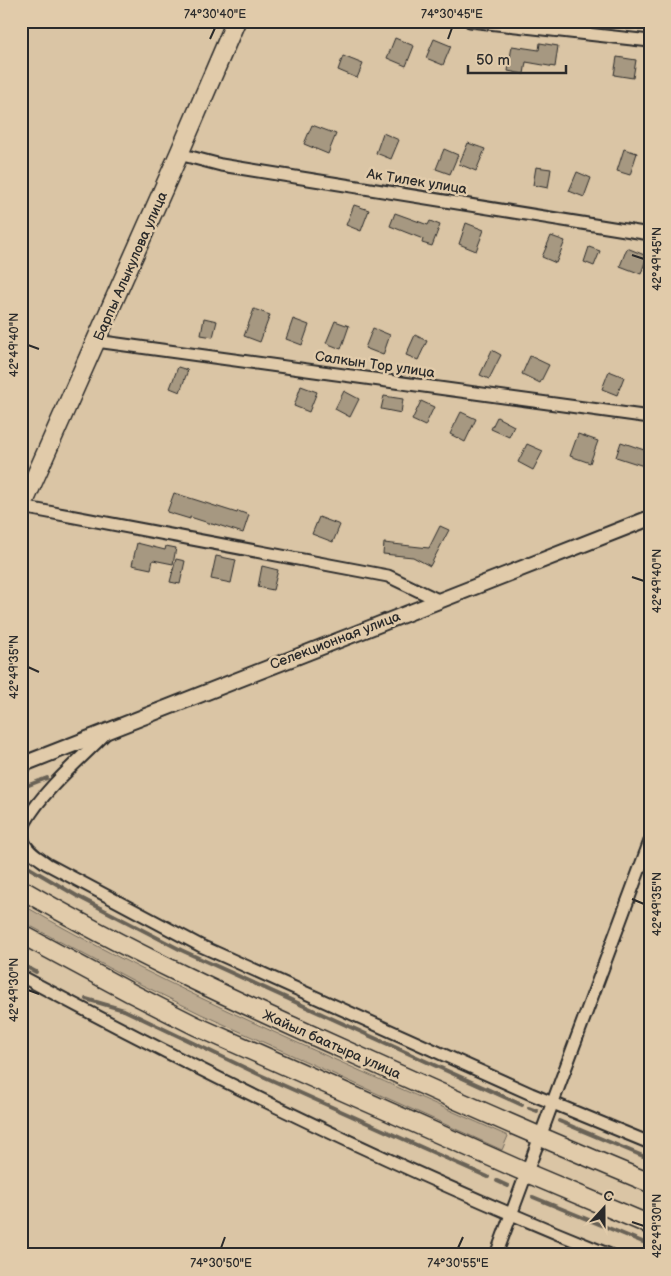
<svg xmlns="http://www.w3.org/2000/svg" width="671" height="1276" font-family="'Balsamiq Sans',sans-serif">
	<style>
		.green { fill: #bdab91; stroke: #746b5e }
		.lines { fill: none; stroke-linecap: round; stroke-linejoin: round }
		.stream { stroke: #696256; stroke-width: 4 }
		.building { fill: #a69881; stroke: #2b2b2b }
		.minor-casing { stroke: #2b2b2b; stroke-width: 15 }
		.tertiary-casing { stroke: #2b2b2b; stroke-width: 18 }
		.primary-casing { stroke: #2b2b2b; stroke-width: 21 }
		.minor { stroke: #e1cbaa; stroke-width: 11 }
		.tertiary { stroke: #e1cbaa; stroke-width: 14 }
		.primary { stroke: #e1cbaa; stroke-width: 18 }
		.ticks { fill: none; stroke: #2b2b2b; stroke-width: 2 }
		.labels { text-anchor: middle; stroke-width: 5; stroke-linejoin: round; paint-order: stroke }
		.street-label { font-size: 14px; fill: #2b2b2b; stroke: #e1cbaa }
		.neatline { fill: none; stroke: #2b2b2b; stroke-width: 2 }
		.ticks-label { font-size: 12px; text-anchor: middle; fill: #2b2b2b }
	</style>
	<rect width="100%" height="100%" fill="#dac5a5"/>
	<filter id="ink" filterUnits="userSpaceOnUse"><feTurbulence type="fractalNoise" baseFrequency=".02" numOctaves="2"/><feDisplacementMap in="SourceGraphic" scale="10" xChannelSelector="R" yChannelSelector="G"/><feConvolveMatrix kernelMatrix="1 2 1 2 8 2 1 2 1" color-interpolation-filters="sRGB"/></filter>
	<g filter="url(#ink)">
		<path class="green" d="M21 904C177 994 344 1063 508 1136L502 1150 201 1014 136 982 21 921Z"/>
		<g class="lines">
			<g class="stream">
				<path d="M21 788 47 778"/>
				<path d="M21 863 77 896 181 950 522 1105"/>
				<path d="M21 964 36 972"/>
				<path d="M86 999 124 1010 258 1074 488 1177"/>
				<path d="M529 1108 537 1111"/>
				<path d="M559 1121 650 1159"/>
				<path d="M497 1181 508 1186"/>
				<path d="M533 1197 650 1245"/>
			</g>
		</g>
		<g class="building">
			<path d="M395 38 414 46 406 66 387 58Z"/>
			<path d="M434 39 451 46 443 65 426 58Z"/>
			<path d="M540 43 558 46 555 67 526 62 524 74 508 71 512 46 539 50Z"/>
			<path d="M343 56 363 64 357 78 338 70Z"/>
			<path d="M617 57 636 60 633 78 614 75Z"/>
			<path d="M312 125 336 134 328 154 304 144Z"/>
			<path d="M383 133 399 140 391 159 376 153Z"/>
			<path d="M468 143 485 149 476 171 459 164Z"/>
			<path d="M444 149 458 155 450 174 436 169Z"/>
			<path d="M624 149 637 153 630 175 617 171Z"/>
			<path d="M536 167 551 169 548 188 533 185Z"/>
			<path d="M577 172 591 178 584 197 569 191Z"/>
			<path d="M354 205 369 210 361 231 346 225Z"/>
			<path d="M395 213 428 225 430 221 440 225 432 246 422 243 423 239 390 226Z"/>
			<path d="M466 223 484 230 476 251 459 244Z"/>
			<path d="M551 236 565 241 556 263 542 257Z"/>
			<path d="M589 247 600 251 594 266 584 262Z"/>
			<path d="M627 248 647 256 641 274 620 266Z"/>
			<path d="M254 309 270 315 260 342 244 336Z"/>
			<path d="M204 318 217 321 213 337 201 335Z"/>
			<path d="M293 319 309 325 302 345 286 339Z"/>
			<path d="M335 321 349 326 341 349 326 343Z"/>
			<path d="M373 328 390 335 383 355 365 348Z"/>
			<path d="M415 335 427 341 418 360 406 355Z"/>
			<path d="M492 350 501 355 489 379 480 375Z"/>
			<path d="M530 356 549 365 540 383 522 374Z"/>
			<path d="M178 367 188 370 180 392 170 388Z"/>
			<path d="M609 371 624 377 617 395 602 389Z"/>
			<path d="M301 386 317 392 309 412 294 406Z"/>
			<path d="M344 391 359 399 350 417 335 409Z"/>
			<path d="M384 396 403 399 401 413 381 409Z"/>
			<path d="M421 401 434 407 425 426 412 420Z"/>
			<path d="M461 412 476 419 465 442 450 434Z"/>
			<path d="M497 417 514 426 509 437 491 429Z"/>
			<path d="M578 434 598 441 590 463 570 456Z"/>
			<path d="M621 442 650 452V468L616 457Z"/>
			<path d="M527 444 543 451 533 470 518 462Z"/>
			<path d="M174 493 237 513 238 511 249 515 243 533 215 524V525L190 517V519L167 512Z"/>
			<path d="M319 517 340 525 333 542 312 534Z"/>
			<path d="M440 526 449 530 430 566 413 557 383 554 384 543 429 548Z"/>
			<path d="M137 543 165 550 166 546 176 548 173 564 153 560 151 569 132 565Z"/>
			<path d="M216 556 236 560 231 583 211 579Z"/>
			<path d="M176 559 185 561 180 584 170 582Z"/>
			<path d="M262 566 278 570 273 590 258 587Z"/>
		</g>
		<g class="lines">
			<g class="minor-casing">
				<g id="minor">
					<path d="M470 21 650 41"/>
					<path d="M179 154 221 165 650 234"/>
					<path d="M96 341 650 417"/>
					<path d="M22 507 388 576 438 600"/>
					<path d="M107 732C81 759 45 788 26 821 23 826 22 834 23 840 26 851 39 858 47 864L201 946 531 1094 650 1143"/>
					<path d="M21 976C213 1079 408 1174 610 1255"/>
					<path d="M496 1255 650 841"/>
				</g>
			</g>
			<g class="tertiary-casing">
				<path id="tertiary" d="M21 765 650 518"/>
			</g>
			<g class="primary-casing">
				<g id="primary">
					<path d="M21 509 179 154 236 21"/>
					<path d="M21 889C129 952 242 1004 356 1055 453 1099 551 1142 650 1183"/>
					<path d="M21 934 131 993 196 1026 527 1173 650 1225"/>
				</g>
			</g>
			<use href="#minor" class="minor"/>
			<use href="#tertiary" class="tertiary"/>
			<use href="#primary" class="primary"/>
		</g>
	</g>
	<path class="ticks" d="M210 39 215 28M448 39 452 28M632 255 644 259M28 345 39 349M632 577 644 581M28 667 39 672M632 899 644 904M28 990 39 994M632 1222 644 1226M221 1248 225 1237M458 1248 463 1237"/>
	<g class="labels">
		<g class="street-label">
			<text transform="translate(417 181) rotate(9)" y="5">Ак Тилек улица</text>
			<text transform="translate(130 266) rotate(-66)" y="5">Барпы Алыкулова улица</text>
			<text transform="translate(375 364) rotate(8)" y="5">Салкын Тор улица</text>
			<text transform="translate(335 640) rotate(-21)" y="5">Селекционная улица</text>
			<text transform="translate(332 1044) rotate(24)" y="5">Жайыл баатыра улица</text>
		</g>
	</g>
	<rect width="671" height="1276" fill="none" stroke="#e1cbaa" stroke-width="55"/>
	<g transform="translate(604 1208) rotate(21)" stroke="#e1cbaa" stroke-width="4" paint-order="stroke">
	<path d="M0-4L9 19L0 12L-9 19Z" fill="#2b2b2b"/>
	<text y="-8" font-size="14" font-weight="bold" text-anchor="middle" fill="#2b2b2b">С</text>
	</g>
	<path d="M468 65v8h98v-8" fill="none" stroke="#2b2b2b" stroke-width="2.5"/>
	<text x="476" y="65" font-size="15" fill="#2b2b2b" stroke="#e1cbaa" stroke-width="4" paint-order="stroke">50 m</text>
	<rect x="28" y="28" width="616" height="1220" class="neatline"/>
	<g class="ticks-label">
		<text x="215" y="18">74°30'40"E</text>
		<text x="452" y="18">74°30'45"E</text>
		<text transform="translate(657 259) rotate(-90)" y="4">42°49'45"N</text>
		<text transform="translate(14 345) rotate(-90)" y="4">42°49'40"N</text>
		<text transform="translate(657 581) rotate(-90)" y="4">42°49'40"N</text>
		<text transform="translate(14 667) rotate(-90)" y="4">42°49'35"N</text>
		<text transform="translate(657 904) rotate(-90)" y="4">42°49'35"N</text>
		<text transform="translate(14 990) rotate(-90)" y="4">42°49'30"N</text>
		<text transform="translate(657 1226) rotate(-90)" y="4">42°49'30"N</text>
		<text x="221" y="1267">74°30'50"E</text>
		<text x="458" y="1267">74°30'55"E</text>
	</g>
</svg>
